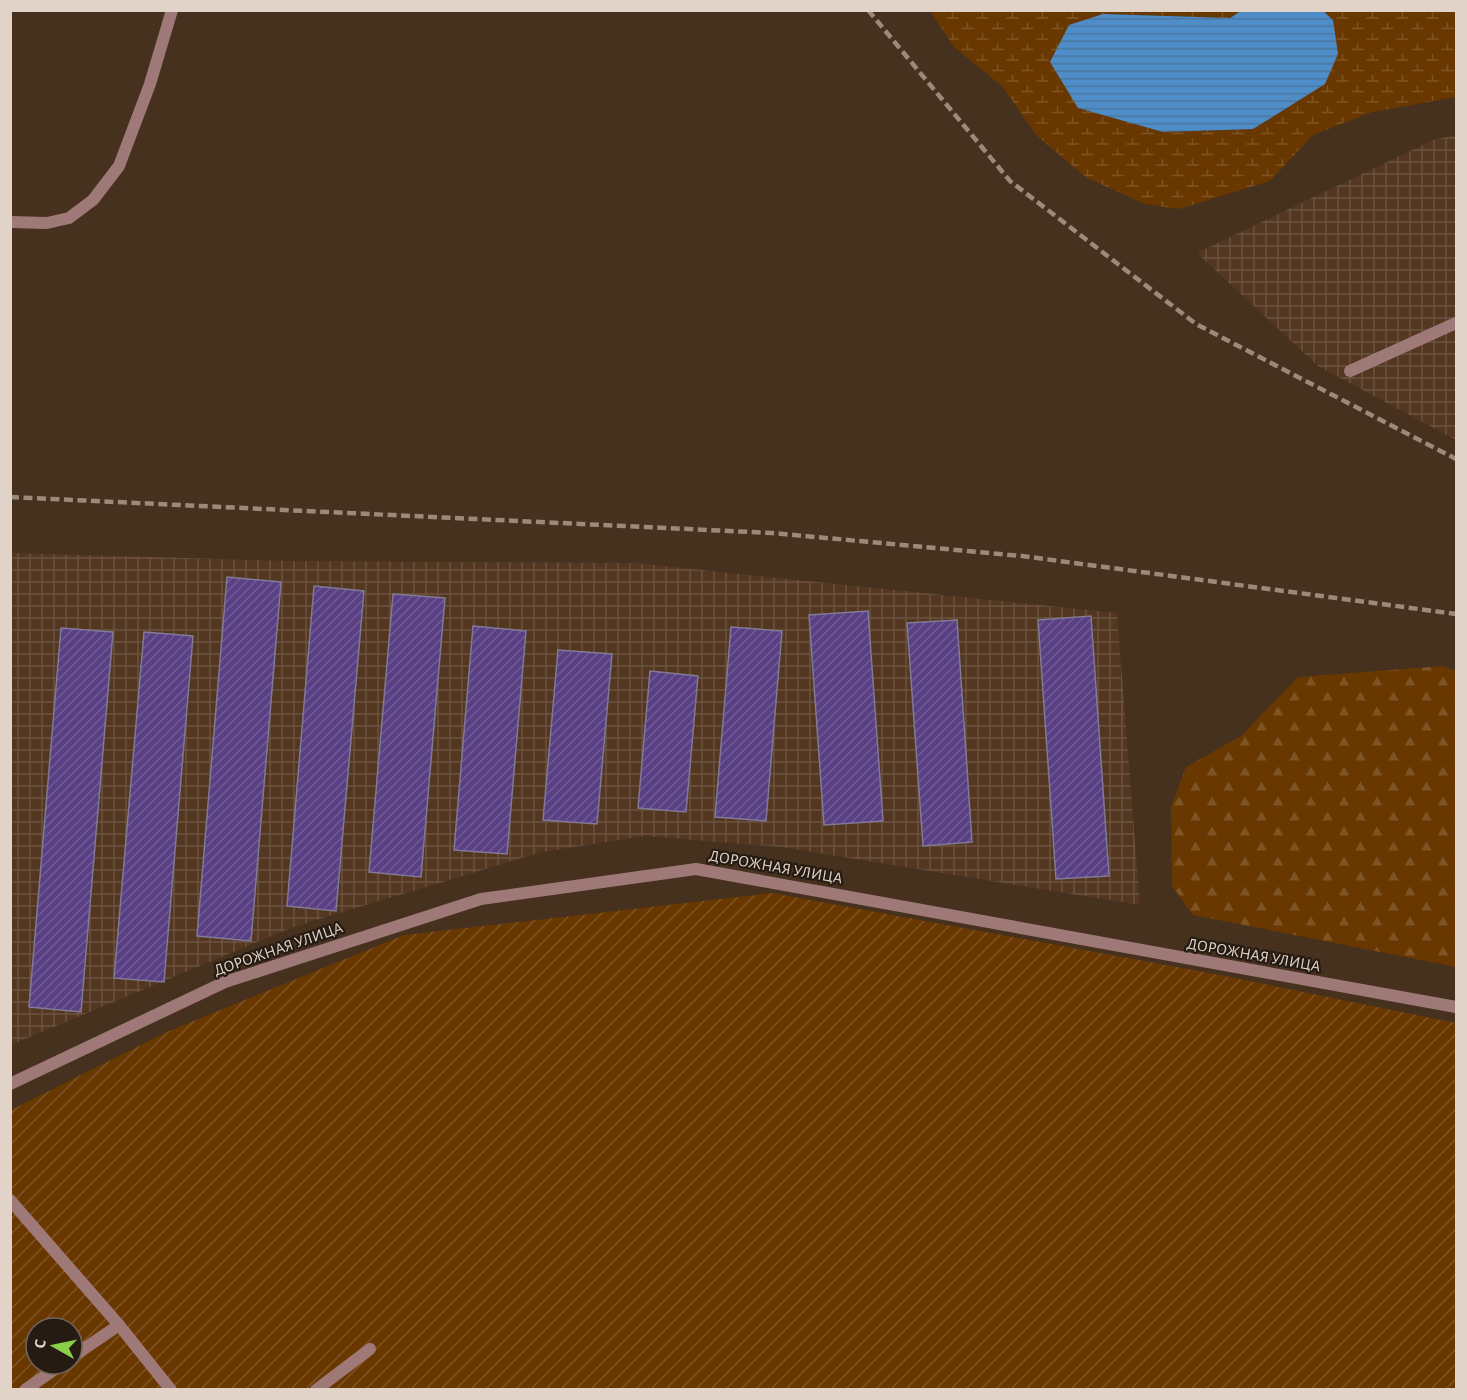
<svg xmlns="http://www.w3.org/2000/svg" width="1467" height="1400" font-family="'Alegreya Sans',sans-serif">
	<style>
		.industrial { fill: url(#industrial-grid) }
		.forest { fill: url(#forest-firs) }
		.wetland { fill: url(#wetland-marsh) }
		.garden { fill: url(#garden-furrows); fill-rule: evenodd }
		.water { fill: url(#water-rules) }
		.building { fill: url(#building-hatch); stroke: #827995; stroke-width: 1.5 }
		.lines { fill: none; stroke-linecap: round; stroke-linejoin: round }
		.lane { stroke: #9f7878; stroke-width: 12 }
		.street { stroke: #9f7878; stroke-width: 12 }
		.rail { stroke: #9b897b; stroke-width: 4.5; stroke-dasharray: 9 4.5; stroke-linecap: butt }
		.labels { text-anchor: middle; stroke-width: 4.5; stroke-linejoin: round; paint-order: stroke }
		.street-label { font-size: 16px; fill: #e1d3c8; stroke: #251b13 }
	</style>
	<defs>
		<pattern id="industrial-grid" width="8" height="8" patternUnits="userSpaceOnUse" patternTransform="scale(1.5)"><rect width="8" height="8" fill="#533721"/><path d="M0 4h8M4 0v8" fill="none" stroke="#6b5340"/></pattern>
		<pattern id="forest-firs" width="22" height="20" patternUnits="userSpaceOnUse" patternTransform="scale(1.5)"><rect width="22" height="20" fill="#693801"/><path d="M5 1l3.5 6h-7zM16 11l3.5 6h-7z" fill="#7e5425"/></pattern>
		<pattern id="wetland-marsh" width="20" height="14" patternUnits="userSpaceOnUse" patternTransform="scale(1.5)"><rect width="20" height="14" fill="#693801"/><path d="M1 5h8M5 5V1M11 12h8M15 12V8" fill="none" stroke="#7e5425"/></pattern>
		<pattern id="garden-furrows" width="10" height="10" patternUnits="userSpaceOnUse" patternTransform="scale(1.5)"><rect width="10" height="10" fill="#693801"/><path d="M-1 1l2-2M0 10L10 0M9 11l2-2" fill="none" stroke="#7e5425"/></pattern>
		<pattern id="water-rules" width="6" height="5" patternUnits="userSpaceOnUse" patternTransform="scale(1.5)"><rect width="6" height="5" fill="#4e8dc8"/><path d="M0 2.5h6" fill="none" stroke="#4b769e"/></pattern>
		<pattern id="building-hatch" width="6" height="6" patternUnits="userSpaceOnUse" patternTransform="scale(1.5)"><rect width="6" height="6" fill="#593f83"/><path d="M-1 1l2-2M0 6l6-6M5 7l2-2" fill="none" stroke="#715a93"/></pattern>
	</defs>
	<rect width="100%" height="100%" fill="#46301e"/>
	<g class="industrial">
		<path d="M1456 135V440L1318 366 1197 253 1433 140Z"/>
		<path d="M11 553 291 561 635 563 1117 613 1140 905 781 847 645 836 542 852 293 927 11 1045Z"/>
	</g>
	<path class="forest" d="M1443 666 1456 671V967L1193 915 1172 886 1171 807 1186 767 1241 736 1298 677Z"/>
	<path class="wetland" d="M930 11H1241L1230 18 1103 14 1078 108 1163 132 1253 129 1333 20 1323 11H1456V97L1372 112 1313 135 1270 181 1179 209 1145 204 1087 178 1037 136 1002 86 954 47Z"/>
	<path class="garden" d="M772 893 1215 974 1456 1023V1389L11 1390V1110L169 1031 404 935ZM36 1328H72V1364H36Z"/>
	<path class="water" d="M1241 11H1323L1333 20 1338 54 1325 84 1253 129 1163 132 1078 108 1050 62 1069 25 1103 14 1230 18Z"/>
	<g class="building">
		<path d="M227 577 281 582 251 941 197 936Z"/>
		<path d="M314 586 364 591 336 911 287 906Z"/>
		<path d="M393 594 445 598 421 877 369 872Z"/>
		<path d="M868 611 883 821 824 825 809 615Z"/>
		<path d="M1091 616 1109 876 1056 879 1038 620Z"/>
		<path d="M957 620 972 842 923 846 907 623Z"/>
		<path d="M473 626 526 631 507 854 454 850Z"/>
		<path d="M731 627 782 631 766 821 715 817Z"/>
		<path d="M61 628 113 632 81 1012 29 1007Z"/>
		<path d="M144 632 193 636 164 982 114 978Z"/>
		<path d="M558 650 612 654 597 824 543 820Z"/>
		<path d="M650 671 698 676 686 812 638 808Z"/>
	</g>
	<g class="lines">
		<g class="lane">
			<path d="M10 222 47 223 69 218 93 200 119 166 150 84 172 10"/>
			<path d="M1350 371 1456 323"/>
			<path d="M10 1200 119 1325 171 1390"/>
			<path d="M72 1357 119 1325"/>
			<path d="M25 1390 62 1364"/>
			<path d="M316 1390 370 1349"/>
		</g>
		<path class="street" d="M10 1084 225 982 481 899 696 869 1456 1007"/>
		<g class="rail">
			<path d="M868 10 1010 181 1196 324 1456 459"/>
			<path d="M10 497 772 533 1022 556 1456 614"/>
		</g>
	</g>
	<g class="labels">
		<g class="street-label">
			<text transform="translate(776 866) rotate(10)" y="6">ДОРОЖНАЯ УЛИЦА</text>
			<text transform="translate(278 948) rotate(-19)" y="6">ДОРОЖНАЯ УЛИЦА</text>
			<text transform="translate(1254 954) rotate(10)" y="6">ДОРОЖНАЯ УЛИЦА</text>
		</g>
	</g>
	<rect width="1467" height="1400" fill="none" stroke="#e1d3c8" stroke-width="24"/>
	<g transform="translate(54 1346) rotate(279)"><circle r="28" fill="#251b13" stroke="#70655b" stroke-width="1.5"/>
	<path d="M0-4.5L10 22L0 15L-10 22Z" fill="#8bce47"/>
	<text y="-9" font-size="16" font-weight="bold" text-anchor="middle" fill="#e1d3c8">С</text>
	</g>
</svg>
